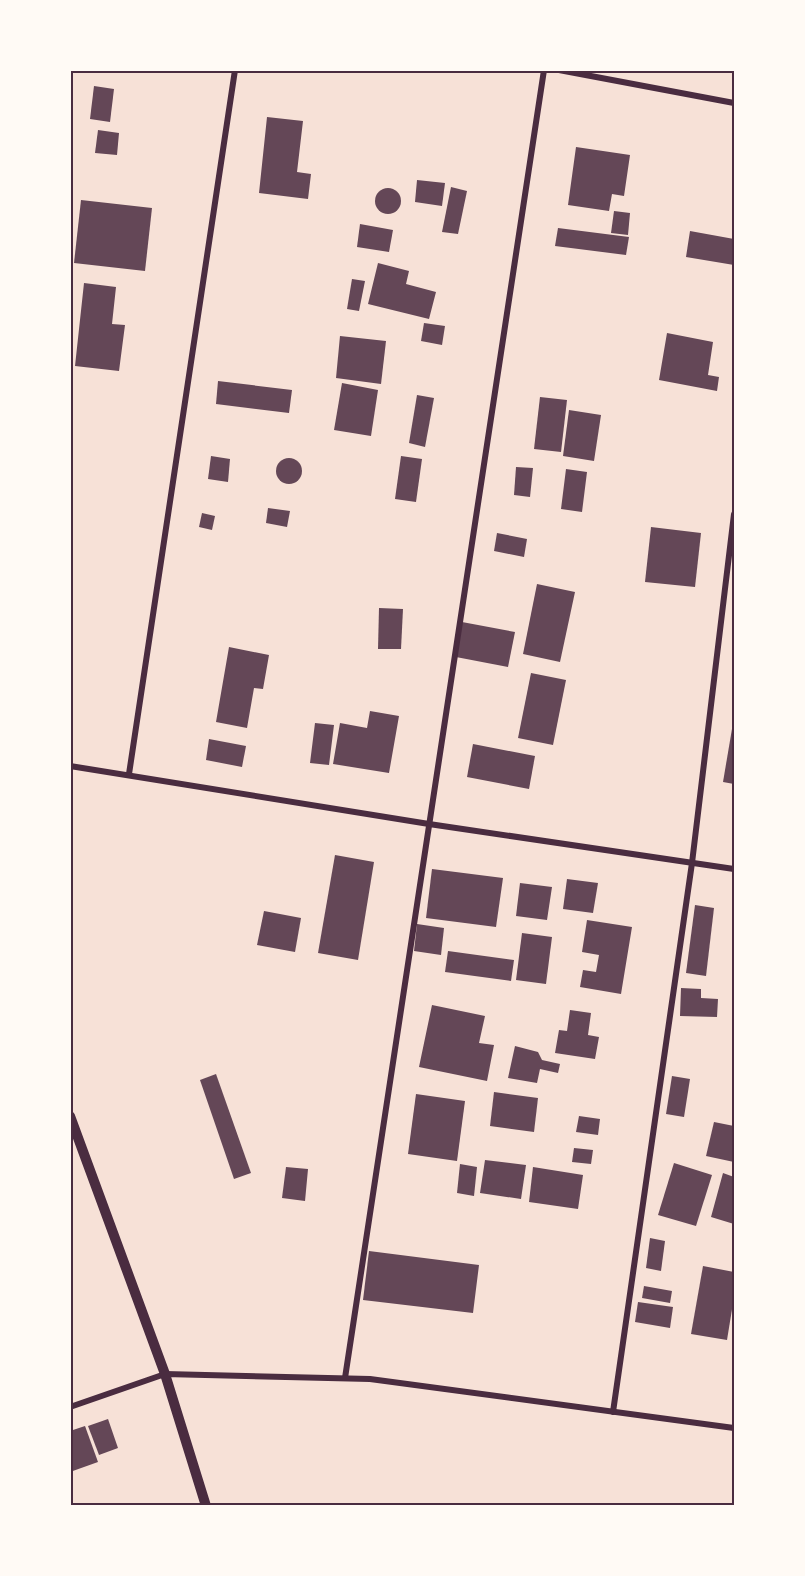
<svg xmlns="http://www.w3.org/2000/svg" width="805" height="1576" font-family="'Sofia Sans Condensed',sans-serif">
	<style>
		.building { fill: #644757 }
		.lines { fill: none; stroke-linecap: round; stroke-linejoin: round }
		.minor { stroke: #4a2c40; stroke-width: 6 }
		.tertiary { stroke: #4a2c40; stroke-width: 10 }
		.neatline { fill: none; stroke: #4a2c40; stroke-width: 2 }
	</style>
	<rect width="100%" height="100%" fill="#f7e1d7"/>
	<g class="building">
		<path d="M94 86 114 89 110 122 90 119Z"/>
		<path d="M267 117 303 121 297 172 311 174 308 199 259 193Z"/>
		<path d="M98 130 119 133 117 155 95 153Z"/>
		<path d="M576 147 630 155 624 196 612 194 609 211 568 205Z"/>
		<path d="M417 180 445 183 442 206 415 202Z"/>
		<path d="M451 187 467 191 458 234 442 232Z"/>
		<circle cx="388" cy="201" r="13"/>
		<path d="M81 200 152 208 145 271 74 263Z"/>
		<path d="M614 211 630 213 628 235 611 233Z"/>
		<path d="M360 224 393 230 389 252 357 247Z"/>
		<path d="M558 228 629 237 626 255 555 246Z"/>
		<path d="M690 231 734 239V265L686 257Z"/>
		<path d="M378 263 409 271 406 284 436 292 429 319 368 304Z"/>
		<path d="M352 279 365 281 359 311 347 309Z"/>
		<path d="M84 283 116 287 112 324 125 325 119 371 75 366Z"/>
		<path d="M424 323 445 326 442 345 421 341Z"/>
		<path d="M667 333 713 342 708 375 719 377 717 391 659 380Z"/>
		<path d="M340 336 386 341 381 384 336 378Z"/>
		<path d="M218 381 292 390 289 413 216 404Z"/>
		<path d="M342 383 378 390 371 436 334 430Z"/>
		<path d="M417 395 434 398 425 447 409 443Z"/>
		<path d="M540 397 567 400 561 452 534 449Z"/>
		<path d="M569 410 601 415 594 461 563 456Z"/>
		<path d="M211 456 230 459 228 482 208 479Z"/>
		<path d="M401 456 422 459 416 502 395 499Z"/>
		<circle cx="289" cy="471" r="13"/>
		<path d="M516 467 533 468 530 497 514 495Z"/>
		<path d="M566 469 587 472 582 512 561 509Z"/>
		<path d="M268 508 290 511 287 527 266 523Z"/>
		<path d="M202 513 215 516 212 530 199 527Z"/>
		<path d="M651 527 701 533 695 587 645 582Z"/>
		<path d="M497 533 527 539 524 557 494 551Z"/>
		<path d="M537 584 575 592 560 662 523 654Z"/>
		<path d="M379 608 403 609 401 649H378Z"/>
		<path d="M462 622 515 632 508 667 456 657Z"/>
		<path d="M229 647 269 655 263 689 254 688 247 728 216 722Z"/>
		<path d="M531 673 566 680 553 745 518 738Z"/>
		<path d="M370 711 399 716 389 773 333 764 340 723 367 728Z"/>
		<path d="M315 723 334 725 329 765 310 763Z"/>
		<path d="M733 723H734V784L723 782Z"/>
		<path d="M209 739 246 746 242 767 206 760Z"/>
		<path d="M473 744 535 756 529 789 467 777Z"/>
		<path d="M335 855 374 862 358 960 318 953Z"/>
		<path d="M432 869 503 878 496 927 426 918Z"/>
		<path d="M567 879 598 883 593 913 563 909Z"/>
		<path d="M520 883 552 887 547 920 516 916Z"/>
		<path d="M695 905 714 908 706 976 686 973Z"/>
		<path d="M264 911 301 918 295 952 257 945Z"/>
		<path d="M587 920 632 927 621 994 580 987 583 970 596 972 599 955 582 952Z"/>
		<path d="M417 924 444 928 441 955 414 951Z"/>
		<path d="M522 933 552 937 546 984 516 980Z"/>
		<path d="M448 951 514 960 511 981 445 972Z"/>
		<path d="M681 988 701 989V998L718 999 717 1017 680 1016Z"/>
		<path d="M432 1005 485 1016 479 1043 494 1045 487 1081 419 1067Z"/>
		<path d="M570 1010 591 1013 588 1035 599 1037 595 1059 555 1053 559 1030 567 1031Z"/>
		<path d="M515 1046 538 1052 542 1060 560 1064 558 1073 540 1069 537 1083 508 1078Z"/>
		<path d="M216 1074 251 1173 234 1179 200 1080Z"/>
		<path d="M672 1076 690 1079 684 1117 666 1114Z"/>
		<path d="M494 1092 538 1098 534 1132 490 1126Z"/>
		<path d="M416 1094 465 1101 457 1161 408 1154Z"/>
		<path d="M579 1116 600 1119 598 1135 576 1132Z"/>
		<path d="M714 1122 734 1126V1162L706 1156Z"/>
		<path d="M574 1148 593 1150 591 1164 572 1162Z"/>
		<path d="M485 1160 526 1165 521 1199 480 1193Z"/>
		<path d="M674 1163 712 1175 696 1226 658 1215Z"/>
		<path d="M460 1164 477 1167 474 1196 457 1193Z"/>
		<path d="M286 1167 308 1169 305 1201 282 1198Z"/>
		<path d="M533 1167 583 1175 578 1209 529 1202Z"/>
		<path d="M723 1173 734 1177V1224L711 1217Z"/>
		<path d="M650 1238 665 1241 661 1271 646 1268Z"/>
		<path d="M369 1251 479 1265 473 1313 363 1300Z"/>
		<path d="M703 1266 734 1272V1297L727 1340 691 1334Z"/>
		<path d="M644 1286 672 1291 670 1303 642 1298Z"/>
		<path d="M638 1302 673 1307 670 1328 635 1322Z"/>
		<path d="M108 1419 118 1448 99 1455 88 1426Z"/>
		<path d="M85 1426 98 1462 70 1472V1431Z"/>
	</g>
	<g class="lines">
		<g class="minor">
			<path d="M559 70 734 103"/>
			<path d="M70 766 429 824 734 869"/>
			<path d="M129 774 235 70"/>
			<path d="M345 1378 544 70"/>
			<path d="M70 1407 165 1374 370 1379 734 1428"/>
			<path d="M613 1412 692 863 734 514"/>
		</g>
		<path class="tertiary" d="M70 1116 165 1374 206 1506"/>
	</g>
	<rect width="805" height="1576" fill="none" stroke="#fffaf5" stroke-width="144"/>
	<rect x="72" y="72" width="661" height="1432" class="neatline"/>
</svg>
